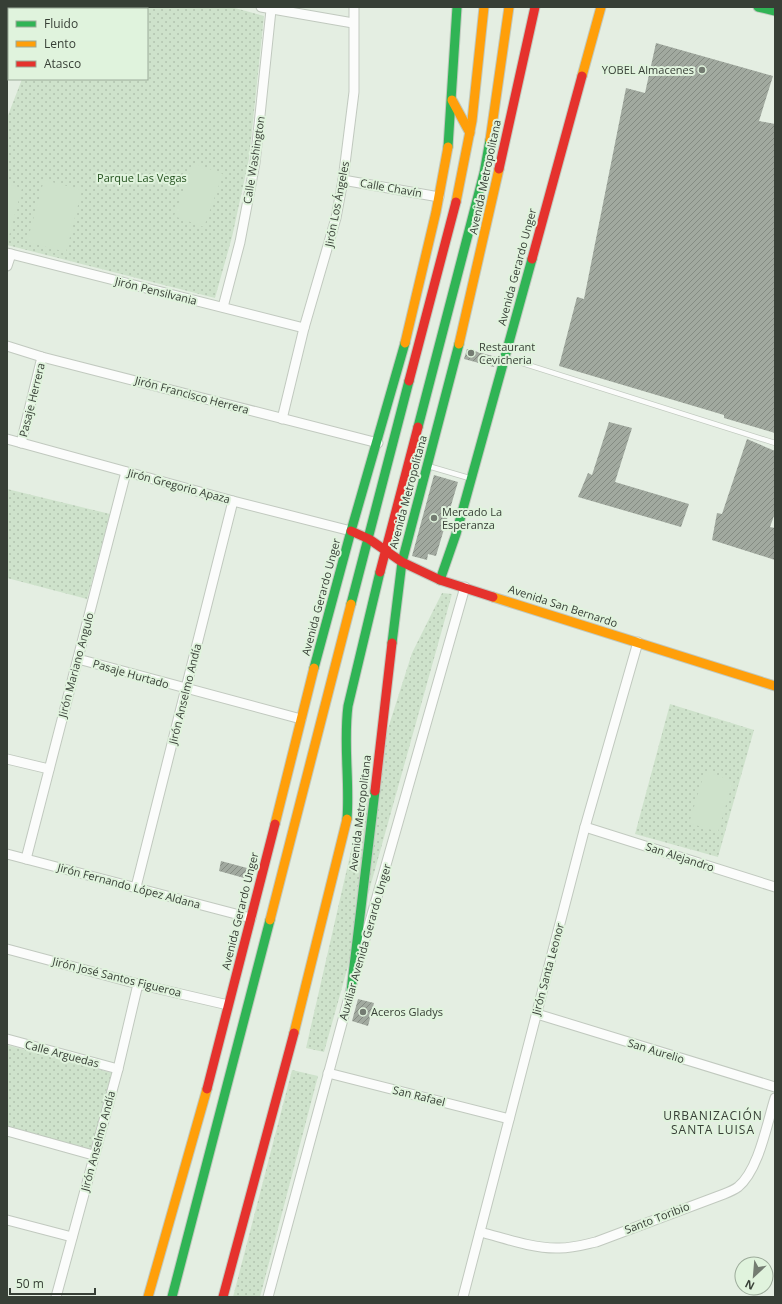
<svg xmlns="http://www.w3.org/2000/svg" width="782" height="1304" font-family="'Open Sans',sans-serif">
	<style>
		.green { fill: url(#green-dots) }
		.pitch { fill: #cee2cb }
		.building { fill: url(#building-hatch) }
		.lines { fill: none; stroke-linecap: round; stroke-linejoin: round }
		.lane-casing { stroke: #c1c9bf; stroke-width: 6 }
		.street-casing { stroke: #c1c9bf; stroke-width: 11 }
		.fast-casing { stroke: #c1c9bf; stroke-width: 11 }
		.slow-casing { stroke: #c1c9bf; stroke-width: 11 }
		.jam-casing { stroke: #c1c9bf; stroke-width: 11 }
		.lane { stroke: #fbfcfb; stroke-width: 4.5 }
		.street { stroke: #fbfcfb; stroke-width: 9 }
		.fast { stroke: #30b455; stroke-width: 9 }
		.slow { stroke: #ff9f0a; stroke-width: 9 }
		.jam { stroke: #e5322d; stroke-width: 9 }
		.poi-dot { fill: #747c72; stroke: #e0f3dd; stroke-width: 1.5 }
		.labels { text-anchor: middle; stroke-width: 4; stroke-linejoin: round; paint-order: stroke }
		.poi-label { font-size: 11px; fill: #373f36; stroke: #e0f3dd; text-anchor: start }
		.street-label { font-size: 11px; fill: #373f36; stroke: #e0f3dd }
		.park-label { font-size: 11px; fill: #24521f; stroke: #e0f3dd }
		.neighbourhood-label { font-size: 12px; letter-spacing: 1px; fill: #373f36; stroke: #e0f3dd }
	</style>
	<defs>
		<pattern id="green-dots" width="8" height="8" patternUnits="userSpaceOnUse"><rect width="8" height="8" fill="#cee2cb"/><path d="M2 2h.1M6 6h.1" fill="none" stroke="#b2c3af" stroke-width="1.8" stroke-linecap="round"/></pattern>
		<pattern id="building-hatch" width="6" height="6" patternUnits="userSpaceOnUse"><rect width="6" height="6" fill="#a1a99f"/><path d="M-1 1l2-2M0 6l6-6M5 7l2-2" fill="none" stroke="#848b82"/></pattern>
	</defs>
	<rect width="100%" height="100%" fill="#e4eee2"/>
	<g class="green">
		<path d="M21 7H231L264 16 249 159 232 237 215 298 7 245V118L22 79H147V9H20Z"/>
		<path d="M7 489 110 514 87 599 7 578Z"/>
		<path d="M442 593 452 594 324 1052 306 1048 356 829 412 653Z"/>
		<path d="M670 704 754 730 718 857 635 834Z"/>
		<path d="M7 1045 112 1073 91 1150 7 1127Z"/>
		<path d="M292 1070 318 1076 260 1297H233Z"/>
	</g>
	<g class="pitch">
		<path d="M193 163 223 174 204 227 174 216Z"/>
		<path d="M44 180 82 190 66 252 27 242Z"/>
		<path d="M7 184 22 188 9 236 7 235Z"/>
		<path d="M705 771 733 781 718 832 689 823Z"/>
	</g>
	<g class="building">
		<path d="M656 43 773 76 759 121 775 124V433L724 418V415L559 366 577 297 584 299 626 88 645 93Z"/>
		<path d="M467 349 496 357 494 367 464 359Z"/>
		<path d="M609 422 632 428 615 482 689 504 681 527 578 497 588 473 592 475Z"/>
		<path d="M747 439 775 451V513L770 527 775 528V560L712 540 717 513 722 514Z"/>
		<path d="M434 475 458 482 436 556 428 554 427 560 412 556Z"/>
		<path d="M221 861 247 868 244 878 219 871Z"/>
		<path d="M358 999 374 1003 368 1026 352 1021Z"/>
	</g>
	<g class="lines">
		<g class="lane-casing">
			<g id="lane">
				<path d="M506 358 775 443"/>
				<path d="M428 466 469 478"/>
			</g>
		</g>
		<g class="street-casing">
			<g id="street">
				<path d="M261 7 353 23"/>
				<path d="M7 19 9 15"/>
				<path d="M343 180 439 197"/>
				<path d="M7 253 304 328"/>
				<path d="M7 266 11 254"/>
				<path d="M223 307 240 242 255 163 271 10"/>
				<path d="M7 346 42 357 378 443"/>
				<path d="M282 419 304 328 336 218 343 180 354 92V7"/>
				<path d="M7 439 233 501 351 531"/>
				<path d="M21 443 42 357"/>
				<path d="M78 659 301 719"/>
				<path d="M7 759 49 769"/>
				<path d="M585 827 775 887"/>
				<path d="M7 854 251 918"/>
				<path d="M26 859 126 472"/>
				<path d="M136 887 233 501"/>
				<path d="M7 949 138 984 228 1005"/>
				<path d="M359 960 465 587"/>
				<path d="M537 1014 775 1087"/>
				<path d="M7 1039 118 1069"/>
				<path d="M328 1073 509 1119"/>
				<path d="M7 1131 93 1155"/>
				<path d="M7 1220 72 1237"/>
				<path d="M480 1232C504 1238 531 1248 556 1248 570 1249 583 1245 596 1242L724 1194C729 1192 734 1190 738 1187 759 1170 767 1123 775 1098"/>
				<path d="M56 1297 118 1069 138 984"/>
				<path d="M268 1297 352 986"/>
				<path d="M463 1297 585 827 638 642"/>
			</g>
		</g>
		<g class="fast-casing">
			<g id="fast">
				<path d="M758 7 775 11"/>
				<path d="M448 147 457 7"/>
				<path d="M418 427 484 173 490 140"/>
				<path d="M440 580 456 534 532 259"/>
				<path d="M351 604 409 381"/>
				<path d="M392 643 402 562 459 344"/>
				<path d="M314 668 351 531 405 343"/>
				<path d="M347 819C350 781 343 744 348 706L380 572"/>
				<path d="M351 991 375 791"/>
				<path d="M172 1297 270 920"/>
			</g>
		</g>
		<g class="slow-casing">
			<g id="slow">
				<path d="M582 76 601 7"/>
				<path d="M452 100 470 133"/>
				<path d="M490 140 509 7"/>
				<path d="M456 202 472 121 484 7"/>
				<path d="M405 343 436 212 448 147"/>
				<path d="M459 344 499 169"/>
				<path d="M493 597 775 686"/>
				<path d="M275 824 314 668"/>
				<path d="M270 920 351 604"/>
				<path d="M294 1033 347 819"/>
				<path d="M148 1297 207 1089"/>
			</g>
		</g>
		<g class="jam-casing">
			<g id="jam">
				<path d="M499 169 535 7"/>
				<path d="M532 259 582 76"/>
				<path d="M409 381 456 202"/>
				<path d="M351 531 369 539 402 562 440 580 493 597"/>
				<path d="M380 572 418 427"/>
				<path d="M375 791 392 643"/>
				<path d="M207 1089 275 824"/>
				<path d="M223 1297 294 1033"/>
			</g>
		</g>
		<use href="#lane" class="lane"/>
		<use href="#street" class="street"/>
		<use href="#fast" class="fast"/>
		<use href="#slow" class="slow"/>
		<use href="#jam" class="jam"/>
	</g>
	<g class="poi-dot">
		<circle cx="702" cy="70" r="4"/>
		<circle cx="471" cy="353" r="4"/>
		<circle cx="434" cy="518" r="4"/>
		<circle cx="363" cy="1012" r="4"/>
	</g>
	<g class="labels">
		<g class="poi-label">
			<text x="694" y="74" text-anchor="end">YOBEL Almacenes</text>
			<text x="479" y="351">Restaurant<tspan x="479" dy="13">Cevicheria</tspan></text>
			<text x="442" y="516">Mercado La<tspan x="442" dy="13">Esperanza</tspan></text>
			<text x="371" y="1016">Aceros Gladys</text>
		</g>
		<g class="street-label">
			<text transform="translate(254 160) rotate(-81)" y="4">Calle Washington</text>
			<text transform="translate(485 177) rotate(-78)" y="4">Avenida Metropolitana</text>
			<text transform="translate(391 188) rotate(10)" y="4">Calle Chavín</text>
			<text transform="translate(337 204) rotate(-79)" y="4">Jirón Los Ángeles</text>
			<text transform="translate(517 267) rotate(-75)" y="4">Avenida Gerardo Unger</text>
			<text transform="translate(156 291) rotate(14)" y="4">Jirón Pensilvania</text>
			<text transform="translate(192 395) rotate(15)" y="4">Jirón Francisco Herrera</text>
			<text transform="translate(32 400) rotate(-76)" y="4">Pasaje Herrera</text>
			<text transform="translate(179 486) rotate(15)" y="4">Jirón Gregorio Apaza</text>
			<text transform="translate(408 492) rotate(-75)" y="4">Avenida Metropolitana</text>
			<text transform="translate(321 597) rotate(-75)" y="4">Avenida Gerardo Unger</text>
			<text transform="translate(563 606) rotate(18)" y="4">Avenida San Bernardo</text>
			<text transform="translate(76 665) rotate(-75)" y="4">Jirón Mariano Angulo</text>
			<text transform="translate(131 674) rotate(16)" y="4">Pasaje Hurtado</text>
			<text transform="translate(185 694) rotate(-76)" y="4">Jirón Anselmo Andía</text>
			<text transform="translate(360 813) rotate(-83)" y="4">Avenida Metropolitana</text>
			<text transform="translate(680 857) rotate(18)" y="4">San Alejandro</text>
			<text transform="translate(129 886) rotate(15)" y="4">Jirón Fernando López Aldana</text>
			<text transform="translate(240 911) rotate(-76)" y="4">Avenida Gerardo Unger</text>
			<text transform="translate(365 942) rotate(-74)" y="4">Auxiliar Avenida Gerardo Unger</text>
			<text transform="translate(548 969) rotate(-75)" y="4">Jirón Santa Leonor</text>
			<text transform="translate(117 977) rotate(14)" y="4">Jirón José Santos Figueroa</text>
			<text transform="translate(656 1051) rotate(17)" y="4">San Aurelio</text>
			<text transform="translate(62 1054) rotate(15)" y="4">Calle Arguedas</text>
			<text transform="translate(419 1096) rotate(14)" y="4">San Rafael</text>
			<text transform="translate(98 1141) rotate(-75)" y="4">Jirón Anselmo Andía</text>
			<text transform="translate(657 1218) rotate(-21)" y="4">Santo Toribio</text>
		</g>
		<g class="park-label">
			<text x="142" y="182">Parque Las Vegas</text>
		</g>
		<g class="neighbourhood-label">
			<text x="713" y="1120">URBANIZACIÓN<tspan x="713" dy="14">SANTA LUISA</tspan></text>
		</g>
	</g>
	<rect width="782" height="1304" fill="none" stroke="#373f36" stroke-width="16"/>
	<rect x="8" y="8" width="140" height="72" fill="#e0f3dd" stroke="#9cab9a"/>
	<rect x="16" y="21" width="20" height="6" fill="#30b455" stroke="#9cab9a"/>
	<text x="44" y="28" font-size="12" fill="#373f36">Fluido</text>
	<rect x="16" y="41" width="20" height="6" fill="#ff9f0a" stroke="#9cab9a"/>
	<text x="44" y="48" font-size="12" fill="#373f36">Lento</text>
	<rect x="16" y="61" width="20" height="6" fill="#e5322d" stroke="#9cab9a"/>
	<text x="44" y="68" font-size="12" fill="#373f36">Atasco</text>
	<g transform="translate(754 1276) rotate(206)"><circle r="19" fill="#e0f3dd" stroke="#9cab9a"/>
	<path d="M0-3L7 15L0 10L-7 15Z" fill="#747c72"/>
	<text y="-6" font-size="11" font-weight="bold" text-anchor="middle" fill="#373f36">N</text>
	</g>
	<path d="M10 1288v6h85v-6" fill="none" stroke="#373f36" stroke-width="2"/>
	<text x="16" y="1288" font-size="12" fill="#373f36" stroke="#e0f3dd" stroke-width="3" paint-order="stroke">50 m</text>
</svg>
